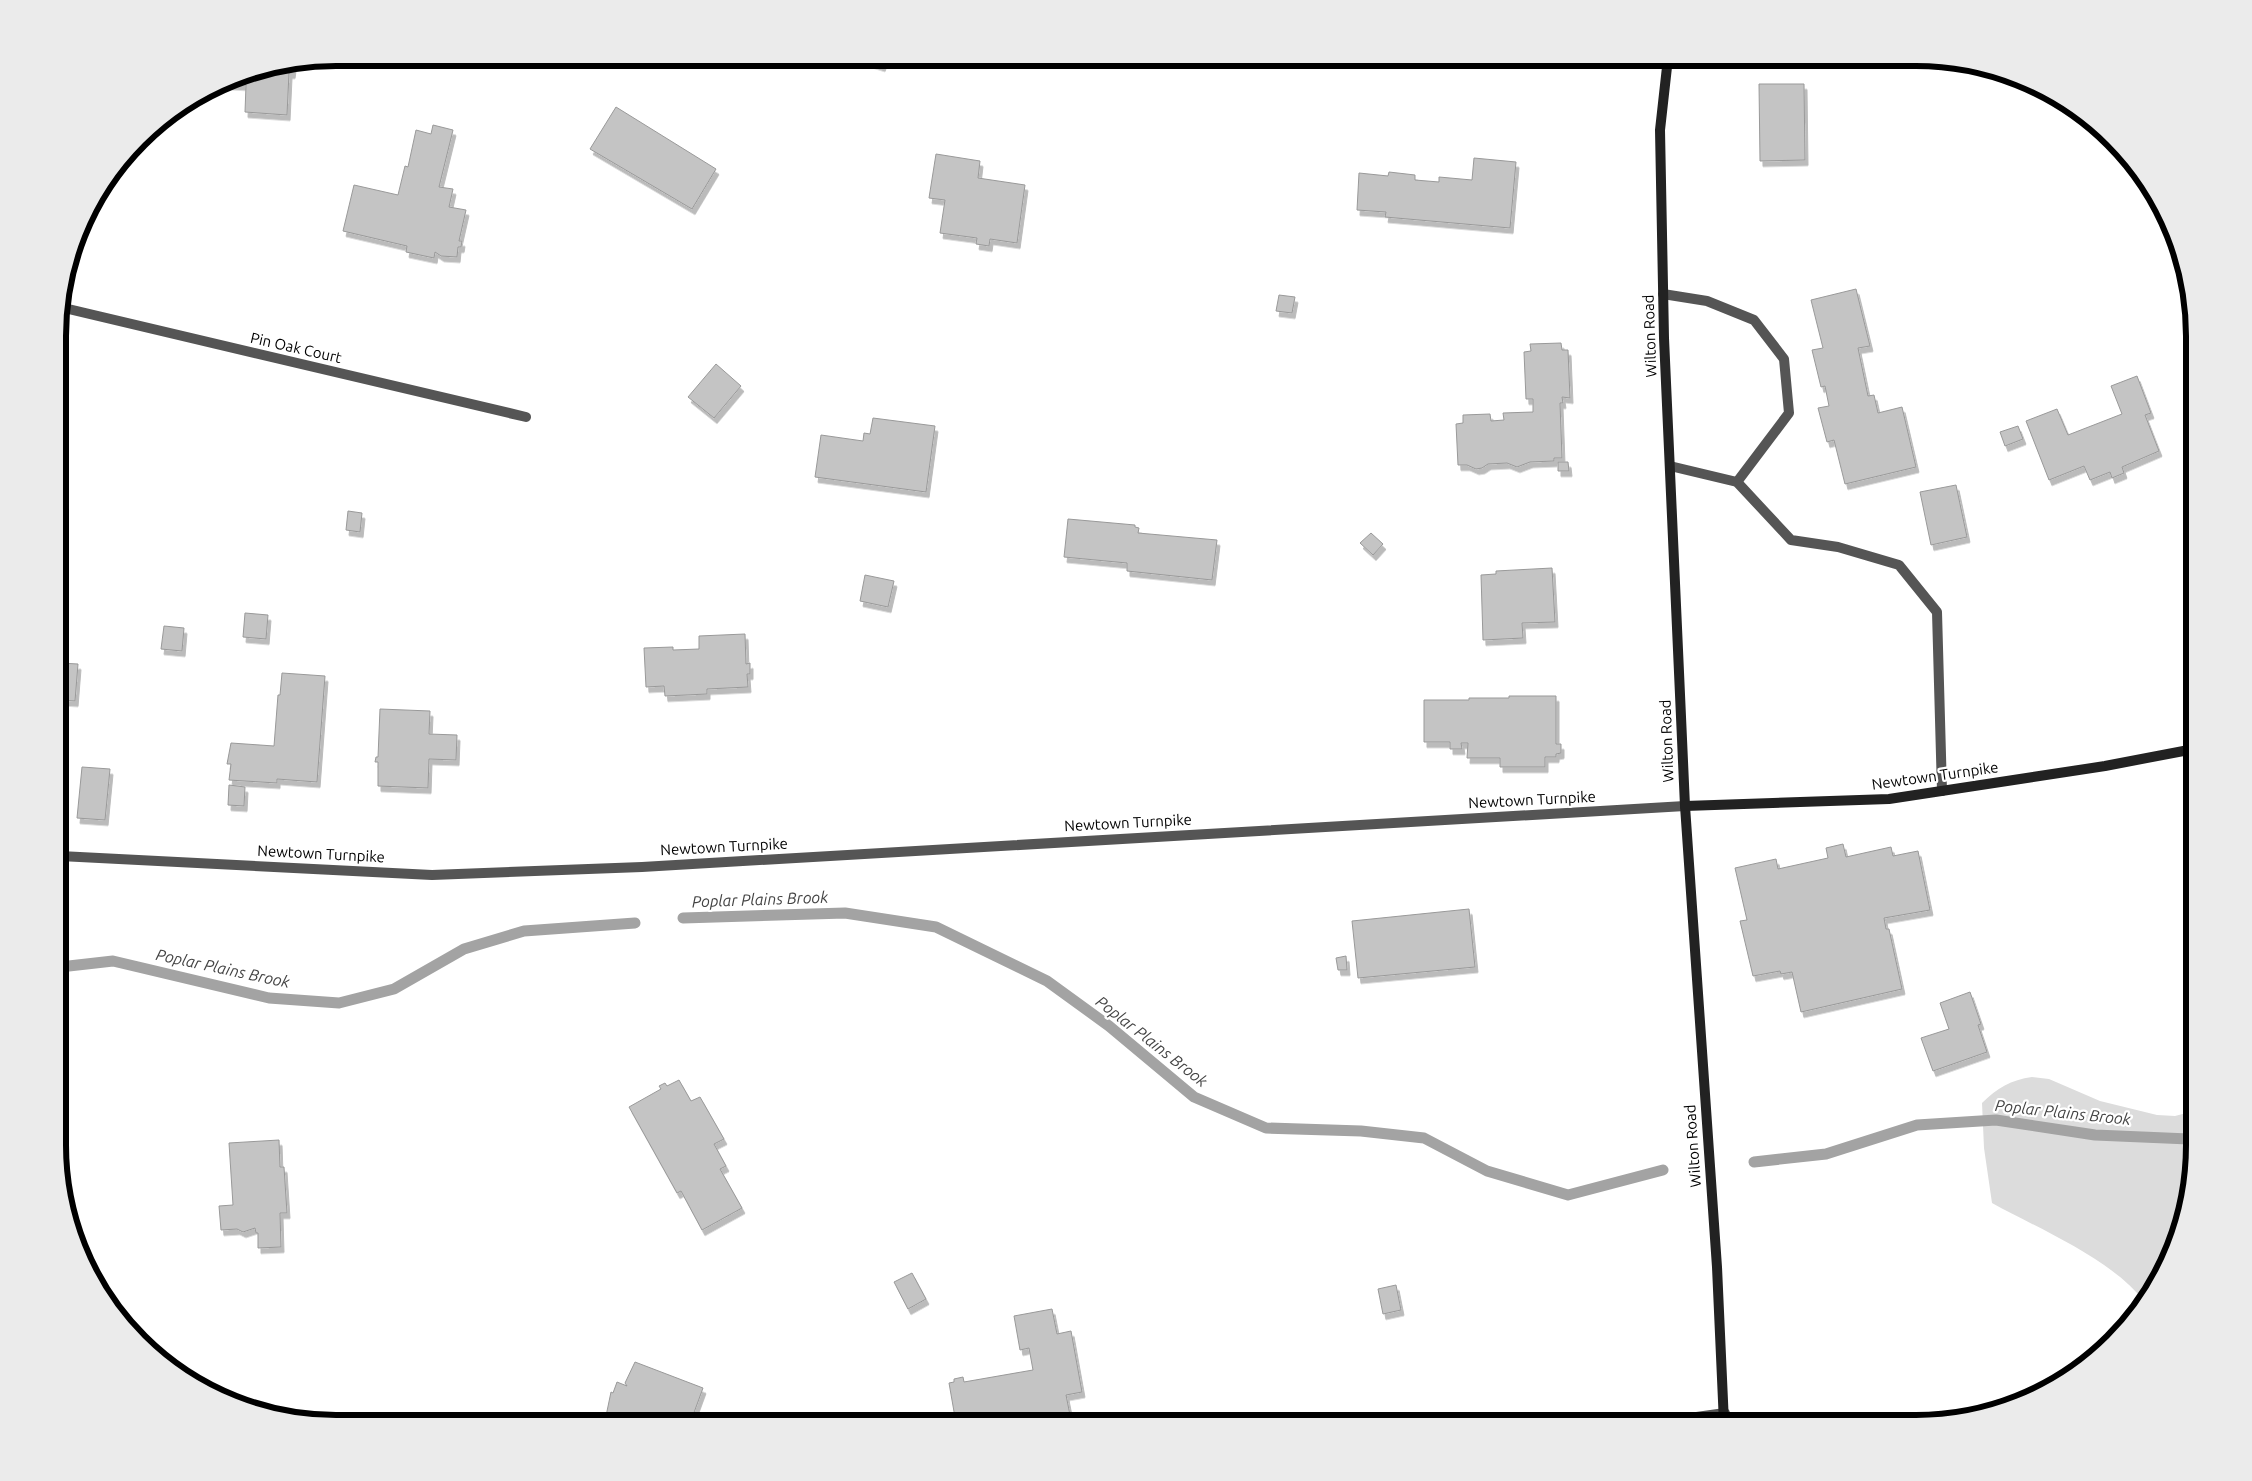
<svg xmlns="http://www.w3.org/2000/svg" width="2252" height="1481" font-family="Ubuntu,sans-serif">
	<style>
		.green { fill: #dcdcdc }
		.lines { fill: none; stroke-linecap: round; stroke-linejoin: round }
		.stream { stroke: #a3a3a3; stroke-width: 11 }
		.building { fill: #c4c4c4; stroke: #999; filter: url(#shadow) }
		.lane { stroke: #555; stroke-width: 10 }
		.street { stroke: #555; stroke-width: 10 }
		.secondary { stroke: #222; stroke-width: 10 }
		.labels { text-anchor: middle; stroke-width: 4.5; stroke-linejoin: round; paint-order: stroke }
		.street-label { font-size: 15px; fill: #000; stroke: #fff }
		.water-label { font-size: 16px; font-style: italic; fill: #444; stroke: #fff }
		.rim { fill: none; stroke: #000; stroke-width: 6 }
	</style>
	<defs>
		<filter id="shadow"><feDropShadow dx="3" dy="5.5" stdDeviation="0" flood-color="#0004"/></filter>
	</defs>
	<rect width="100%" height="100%" fill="#fff"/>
	<path class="green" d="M2032 1077 2049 1079 2100 1101 2157 1115 2175 1116 2194 1111V1163L2180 1234 2145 1303C2116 1261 2037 1228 1992 1203L1984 1148 1982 1103C1997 1088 2011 1080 2032 1077Z"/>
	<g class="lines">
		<g class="stream">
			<path d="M683 918 845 913 936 927 1047 981 1109 1026 1194 1097 1266 1128 1361 1131 1424 1138 1487 1171 1568 1195 1663 1170"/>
			<path d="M60 967 113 961 269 998 339 1003 394 989 464 949 524 931 635 923"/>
			<path d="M1754 1162 1826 1154 1917 1125 1996 1120 2095 1135 2189 1139 2194 1137"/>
		</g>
	</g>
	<g class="building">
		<path d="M857 58H885L882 66Z"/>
		<path d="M293 66 292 73H289L287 115 245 112 246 85 229 84V79Z"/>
		<path d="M1759 84H1804L1805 160 1760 161Z"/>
		<path d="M616 107 716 169 692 209 590 149Z"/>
		<path d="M433 125 453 130 439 187 453 189 449 207 466 210 459 241H462L461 247H458L457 257 441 256 435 252 434 258 406 252 407 246 343 231 354 185 398 195 405 166 408 167 416 130 431 134Z"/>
		<path d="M936 154 980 161 978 178 1025 185 1017 243 990 239 989 246 976 244 977 238 940 233 945 200 929 198Z"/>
		<path d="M1474 158 1516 162 1510 228 1385 217 1386 212 1357 210 1359 173 1388 176 1389 172 1415 175V180L1439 182V177L1472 180Z"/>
		<path d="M1856 289 1870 346 1858 348 1868 396 1874 395 1878 413 1902 407 1916 467 1845 484 1834 440 1827 442 1818 408 1829 406 1825 386 1821 387 1812 350 1823 348 1811 300Z"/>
		<path d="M1279 295 1295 297 1292 313 1276 311Z"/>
		<path d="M1561 343 1562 350H1568L1570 398 1562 397 1563 403H1560L1562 458H1554V461L1530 462 1517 467 1507 463 1488 464 1482 468 1476 469 1467 465H1458L1456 424 1463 423V415L1490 414 1491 421 1504 420 1503 413 1533 412V399H1526L1524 352 1531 351 1530 344Z"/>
		<path d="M716 364 741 386 714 418 688 397Z"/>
		<path d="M2137 376 2151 413 2145 415 2159 451 2122 467 2124 473 2112 478 2110 472 2090 480 2084 466 2049 480 2026 421 2057 409 2068 435 2122 414 2111 386Z"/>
		<path d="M873 418 935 426 926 492 815 477 821 435 863 441 864 433 870 434Z"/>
		<path d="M2018 426 2023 439 2005 446 2000 432Z"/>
		<path d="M1558 462H1568L1569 471H1558Z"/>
		<path d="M1956 485 1967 537 1931 545 1920 492Z"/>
		<path d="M348 511 362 513 360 532 346 530Z"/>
		<path d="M1068 519 1135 525V527L1139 528 1138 533 1217 540 1212 580 1127 571V563L1064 557Z"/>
		<path d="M1371 533 1383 544 1373 555 1360 543Z"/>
		<path d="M1552 568 1555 622 1522 623 1523 638 1483 640 1481 575 1496 574V571Z"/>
		<path d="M865 575 894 581 888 607 860 601Z"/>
		<path d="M245 613 268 615 266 639 243 637Z"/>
		<path d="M164 626 184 628 182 651 161 649Z"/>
		<path d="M745 634 746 664 750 663V674H747L748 687 707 689V694L665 696 664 686 646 687 644 648 673 647V650L699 649V636Z"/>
		<path d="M60 663 78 664 75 701 60 700Z"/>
		<path d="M282 673 325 676 317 782 277 779V783L229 780 231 764H227L231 743 274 746 278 695H280Z"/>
		<path d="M1509 696H1556V744H1561V753L1556 754V757H1545V767H1500V758H1467L1468 743H1461L1462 749H1450V742H1424V700H1469V698H1509Z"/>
		<path d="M380 709 430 711 429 734 457 735 456 760 429 759 428 788 378 786V762H375L376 757H378Z"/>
		<path d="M82 767 110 769 105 820 77 818Z"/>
		<path d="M229 785 245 787 244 806 228 805Z"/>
		<path d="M1843 844 1846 857 1891 847 1893 856 1918 851 1930 910 1884 918 1886 929H1889L1902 989 1801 1012 1792 972 1781 974 1780 971 1753 976 1740 921 1747 920 1735 868 1776 859 1778 869 1828 858 1826 848Z"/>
		<path d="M1469 909 1475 967 1358 978 1352 921Z"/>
		<path d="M1346 956 1347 970H1338L1336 958Z"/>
		<path d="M1970 992 1981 1024 1978 1025 1987 1052 1933 1071 1921 1038 1949 1029 1940 1003Z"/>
		<path d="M679 1080 691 1101 700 1097 724 1139 714 1144 726 1166 720 1169 742 1208 702 1230 681 1191 677 1193 629 1107 661 1089 659 1086 665 1083 667 1086Z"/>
		<path d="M279 1140 280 1167H284L287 1213H280L281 1247 258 1248V1233H256L255 1228 243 1232 237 1229 221 1230 219 1206 233 1205 229 1143Z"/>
		<path d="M912 1273 926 1299 908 1309 894 1282Z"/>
		<path d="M1396 1285 1401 1310 1383 1314 1378 1289Z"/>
		<path d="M1052 1309 1057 1334 1071 1331 1082 1392 1066 1395 1070 1415 1035 1421 1033 1413 1001 1419 1002 1423H956L949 1383 954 1382V1379L963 1377 964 1382 1033 1370 1029 1348 1020 1350 1014 1316Z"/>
		<path d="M635 1362 703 1388 692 1418 698 1420 696 1423H623L606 1416 611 1392 613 1393 617 1382 627 1386 625 1383Z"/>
		<path d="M1821 1413 1868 1419V1423H1820Z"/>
	</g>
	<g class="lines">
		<g class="lane">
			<path d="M1663 294 1707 301 1754 320 1784 359 1789 413 1737 482"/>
			<path d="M1670 466 1737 482 1791 540 1838 547 1899 565 1937 612 1942 791"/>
		</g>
		<g class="street">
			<path d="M60 307 526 417"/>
			<path d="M60 856 432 875 642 867 1685 806"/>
			<path d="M1654 1423 1725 1413"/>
		</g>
		<g class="secondary">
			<path d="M1668 58 1660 130 1664 338 1685 806 1717 1267 1724 1423"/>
			<path d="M1685 806 1889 799 2105 766 2194 749"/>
		</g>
	</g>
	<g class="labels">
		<g class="street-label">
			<text transform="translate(1650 336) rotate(-92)" y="5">Wilton Road</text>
			<text transform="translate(296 348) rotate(13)" y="5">Pin Oak Court</text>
			<text transform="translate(1667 741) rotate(-92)" y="5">Wilton Road</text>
			<text transform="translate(1935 776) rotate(-8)" y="5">Newtown Turnpike</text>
			<text transform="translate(1532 800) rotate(-3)" y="5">Newtown Turnpike</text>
			<text transform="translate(1128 823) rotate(-3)" y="5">Newtown Turnpike</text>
			<text transform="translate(724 847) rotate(-3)" y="5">Newtown Turnpike</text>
			<text transform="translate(321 854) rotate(3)" y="5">Newtown Turnpike</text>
			<text transform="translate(1693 1146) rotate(-94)" y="5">Wilton Road</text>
		</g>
		<g class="water-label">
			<text transform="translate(760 899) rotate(-2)" y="6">Poplar Plains Brook</text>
			<text transform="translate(223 968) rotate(12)" y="6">Poplar Plains Brook</text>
			<text transform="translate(1152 1041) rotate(38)" y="6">Poplar Plains Brook</text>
			<text transform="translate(2063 1112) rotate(6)" y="6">Poplar Plains Brook</text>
		</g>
	</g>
	<path d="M0 0H2252V1481H0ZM336 66H1916A270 270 0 0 1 2186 336V1145A270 270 0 0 1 1916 1415H336A270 270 0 0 1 66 1145V336A270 270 0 0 1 336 66Z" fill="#ebebeb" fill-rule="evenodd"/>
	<path class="rim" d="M336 66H1916A270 270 0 0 1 2186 336V1145A270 270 0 0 1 1916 1415H336A270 270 0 0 1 66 1145V336A270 270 0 0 1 336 66Z"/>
</svg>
